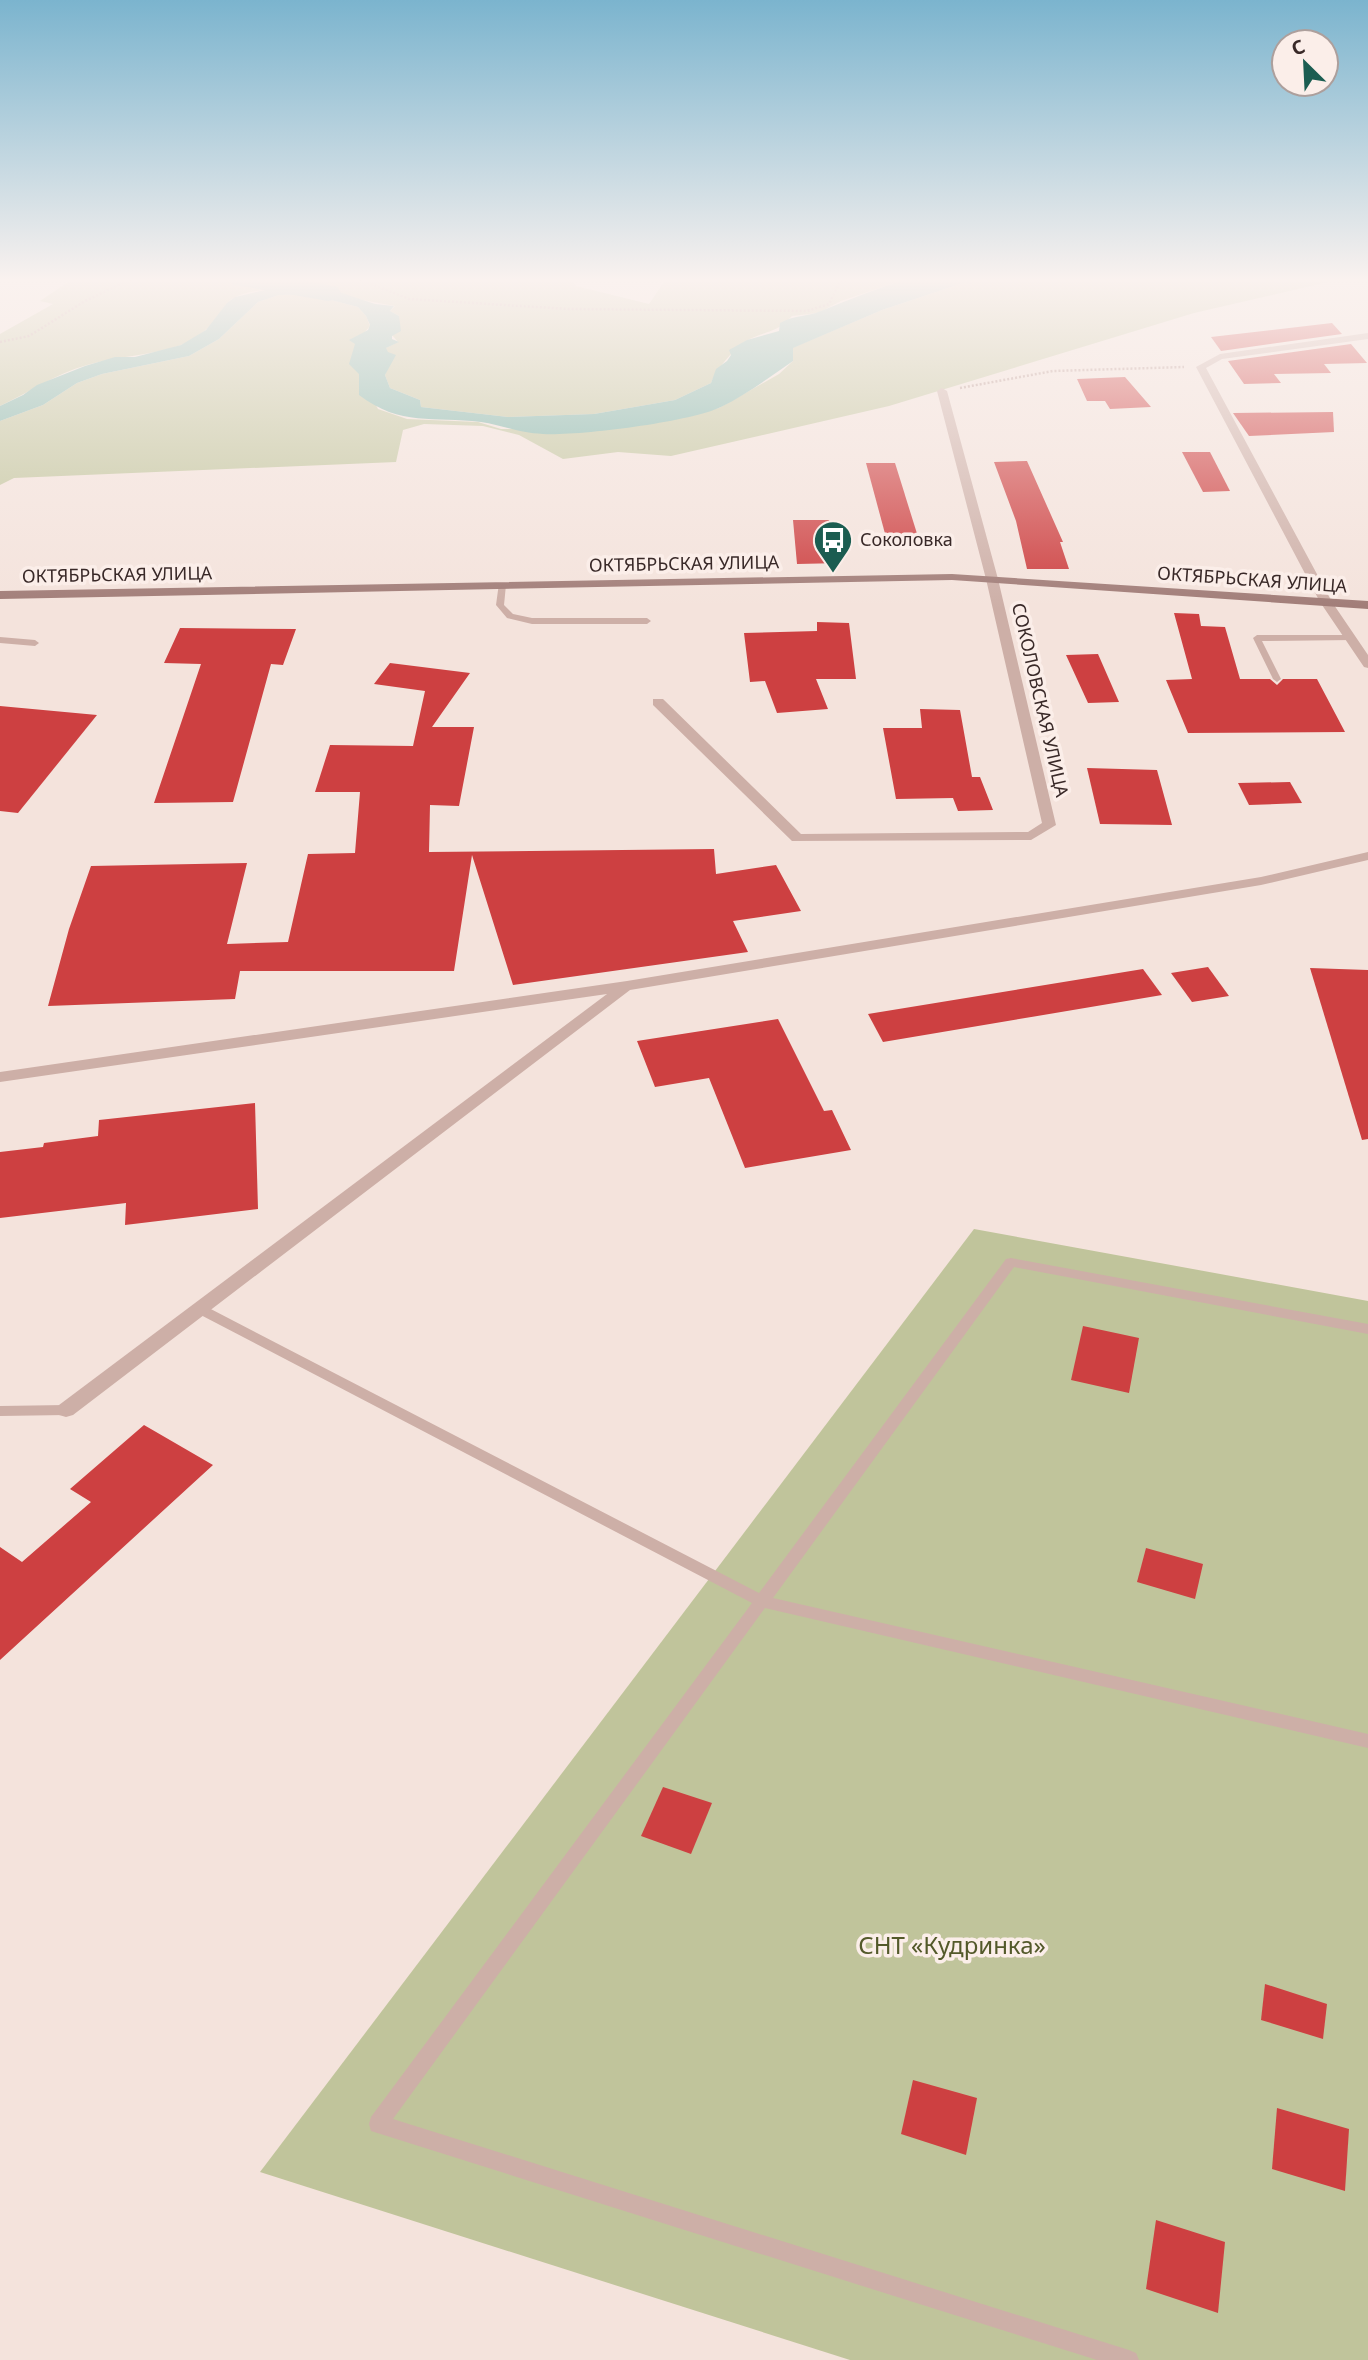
<svg xmlns="http://www.w3.org/2000/svg" width="1368" height="2360" font-family="'Noto Sans',sans-serif">
	<style>
		.green { fill: #c0c49b }
		.water { fill: #79b3a7 }
		.lines { fill: none; stroke-linecap: round; stroke-linejoin: round }
		.river { fill: #79b3a7; fill-rule: evenodd }
		.building { fill: #cd4041 }
		.path { stroke: #b99891; stroke-width: 2.5; stroke-dasharray: 2 2; stroke-linecap: butt }
		.lane { fill: #cdafa7; fill-rule: evenodd }
		.street { fill: #cdafa7; fill-rule: evenodd }
		.secondary { fill: #a17d78; fill-rule: evenodd }
		.labels { text-anchor: middle; stroke-width: 7; stroke-linejoin: round; paint-order: stroke }
		.far-poi-label { font-size: 18px; fill: #392928; stroke: #fbeee9; text-anchor: start }
		.far-street-label { font-size: 18px; fill: #392928; stroke: #fbeee9 }
		.near-park-label { font-size: 24px; fill: #53592a; stroke: #fbeee9 }
	</style>
	<rect width="100%" height="100%" fill="#f4e3dc"/>
	<g class="green">
		<path d="M74 278H251L264 281 257 278H572L576 286 649 304 666 279 909 278 841 301 818 313 792 316C776 333 769 330 750 339 736 345 716 370 711 383L675 400 594 414 508 417 421 407 420 400 390 388 385 375 388 367 386 348 398 342 392 335 399 316 390 311 395 306C354 299 267 277 232 299 226 303 226 307 222 312 211 326 199 338 181 345 150 356 118 356 87 365 55 374 30 392 0 406V334L53 304 40 301Z"/>
		<path d="M971 278H1345L1194 313 889 406 671 456 618 452 563 459 519 435 483 426 424 424 403 430 396 462 14 478 0 485V421L43 405 77 383 102 374 189 356 219 339 258 302 279 295 308 294 358 307 366 316 370 326 355 344 359 373 378 409 407 419 478 422 501 429 617 428 668 420 719 408 779 374 793 361 792 348 882 310 963 283 971 284Z"/>
		<path d="M974 1229 1368 1301V2360H850L260 2172Z"/>
	</g>
	<path class="water" d="M909 278H971V284L963 283 882 310 793 348V361C770 377 747 394 721 407 690 422 579 436 543 434 518 433 502 425 481 422 433 416 401 427 359 395V374L349 364 355 344 349 340 368 330 370 325 366 316 358 307 308 294 279 295 258 302 219 339 189 356 102 374 77 383 43 405 0 421V406L23 395 37 385 85 366 115 357H135L181 345 206 330 227 303 235 297 274 288 342 293 375 304 394 306 390 311 399 316 401 331 392 336V339L399 342 386 348 388 352 396 355 385 375 390 388 420 400 421 407 508 417 594 414 675 400 711 383 716 369 727 361 731 355 729 350 747 340 779 331 780 323C794 315 807 317 821 311 850 299 879 288 909 278Z"/>
	<g class="lines">
		<path class="river" d="M228 278H290L338 287 341 293 338 299 328 301 241 286 232 284Z"/>
	</g>
	<g class="building">
		<path d="M1332 323 1342 334 1221 351 1211 337Z"/>
		<path d="M1351 344 1367 363 1324 364 1331 373 1274 374 1281 383 1244 384 1228 361Z"/>
		<path d="M1125 377 1151 407 1110 409 1105 401H1087L1077 379Z"/>
		<path d="M1333 412 1334 432 1249 436 1233 413Z"/>
		<path d="M1182 452H1210L1230 491 1203 492Z"/>
		<path d="M1027 461 1063 542H1060L1069 569H1027L1016 521 994 462Z"/>
		<path d="M866 463H895L919 540 887 541Z"/>
		<path d="M793 520H829L842 563 797 564Z"/>
		<path d="M1174 613 1199 614 1201 626 1225 627 1240 679H1270L1277 685 1283 679H1317L1345 732 1188 733 1166 680 1192 679Z"/>
		<path d="M817 622 849 623 856 679H816L828 709 777 713 765 681 750 682 744 633 817 631Z"/>
		<path d="M180 628 296 629 283 665 271 664 233 802 154 803 201 664 164 663Z"/>
		<path d="M1098 654 1119 702 1088 703 1066 655Z"/>
		<path d="M390 663 470 673 432 727H474L459 806 430 805 429 852 714 849 716 874 776 865 801 911 733 921 748 952 513 985 472 855 454 971H240L235 999 48 1006 69 929 91 866 247 863 227 944 288 942 308 854 355 853 360 792H315L330 745 413 746 425 691 374 684Z"/>
		<path d="M0 706 97 715 18 813 0 811Z"/>
		<path d="M920 709 960 710 972 777H980L993 810 958 811 953 798 896 799 883 728H922Z"/>
		<path d="M1087 768 1157 770 1172 825 1100 824Z"/>
		<path d="M1290 782 1302 803 1249 805 1238 783Z"/>
		<path d="M1208 967 1229 996 1192 1002 1171 973Z"/>
		<path d="M1310 968 1368 970V1139L1362 1140Z"/>
		<path d="M1143 969 1162 995 883 1042 868 1014Z"/>
		<path d="M778 1019 824 1111 832 1110 851 1150 745 1168 709 1078 655 1087 637 1041Z"/>
		<path d="M255 1103 258 1209 125 1225 126 1203 0 1218V1152L43 1147 44 1143 98 1136 99 1120Z"/>
		<path d="M1083 1326 1139 1338 1129 1393 1071 1380Z"/>
		<path d="M144 1425 213 1465 0 1660V1547L22 1562 91 1502 70 1489Z"/>
		<path d="M1146 1548 1203 1564 1195 1599 1137 1582Z"/>
		<path d="M663 1787 712 1803 691 1854 641 1836Z"/>
		<path d="M1265 1984 1327 2004 1323 2039 1261 2020Z"/>
		<path d="M913 2080 977 2098 966 2155 901 2134Z"/>
		<path d="M1277 2108 1349 2129 1345 2191 1272 2169Z"/>
		<path d="M1156 2220 1225 2242 1218 2313 1146 2289Z"/>
	</g>
	<g class="lines">
		<g class="path">
			<path d="M356 278 409 299 569 309 807 311 829 304 840 282 857 278"/>
			<path d="M0 342 29 336 85 301 133 278"/>
			<path d="M960 388 1053 371 1184 367"/>
		</g>
		<g class="lane">
			<path d="M499 583 506 585 504 605 513 614 532 618H647L651 621 647 624H532L507 618 496 605Z"/>
			<path d="M1350 635 1354 638 1353 640 1262 641 1281 679 1277 682 1273 679 1253 638 1257 635Z"/>
			<path d="M0 637 35 640 39 643 35 646 0 643Z"/>
			<path d="M1011 1258 1368 1324V1334L1014 1267 773 1598 1368 1734V1748L765 1608 393 2119 1129 2350 1136 2353 1139 2360H1097L371 2131 369 2124 371 2117 752 1603 195 1312 193 1309 195 1306H205L759 1593 1006 1259Z"/>
			<path d="M66 1405 71 1406 73 1410 71 1414 66 1415 0 1416V1406Z"/>
		</g>
		<g class="street">
			<path d="M1368 333V339L1222 359 1206 368 1332 602 1368 655V668L1364 667 1320 602 1196 367 1220 354Z"/>
			<path d="M942 388 947 391 998 579 1056 825 1031 840 792 841 653 705V699H663L801 834 1028 832 1042 823 986 579 937 391Z"/>
			<path d="M1368 852V860L1261 885 630 990 73 1415 66 1417 59 1415 56 1410 59 1405 607 994 0 1082V1072L627 981 1261 877Z"/>
		</g>
		<path class="secondary" d="M952 574 1368 601V609L952 580 0 599V591Z"/>
	</g>
	<linearGradient id="sky" x2="0" y2="1"><stop stop-color="#7bb4ce"/><stop offset="0.46" stop-color="#faf2ef"/><stop offset="1" stop-color="#faf2ef" stop-opacity="0"/></linearGradient>
	<rect width="1368" height="609" fill="url(#sky)"/>
	<defs>
		<g id="bus-pin" transform="scale(2.0125)"><path d="M0 17L-7.5 6A9.5 9.5 0 1 1 7.5 6Z" fill="#1b5d51" stroke="#fbeee9"/><path d="M-5-6H5V4H4V6H2V4H-2V6H-4V4H-5ZM-3.5-4V0h7V-4ZM-3.5 1.2v1.5H-2V1.2ZM2 1.2v1.5H3.5V1.2Z" fill="#fff"/></g>
	</defs>
	<g fill-rule="evenodd">
		<use href="#bus-pin" x="833" y="540"/>
	</g>
	<g class="labels">
		<g class="far-poi-label">
			<text x="860" y="546">Соколовка</text>
		</g>
		<g class="far-street-label">
			<text transform="translate(684 564) rotate(-1)" y="6">ОКТЯБРЬСКАЯ УЛИЦА</text>
			<text transform="translate(117 575) rotate(-1)" y="6">ОКТЯБРЬСКАЯ УЛИЦА</text>
			<text transform="translate(1252 580) rotate(4)" y="6">ОКТЯБРЬСКАЯ УЛИЦА</text>
			<text transform="translate(1040 700) rotate(77)" y="6">СОКОЛОВСКАЯ УЛИЦА</text>
		</g>
		<g class="near-park-label">
			<text x="952" y="1954">СНТ «Кудринка»</text>
		</g>
	</g>
	<g transform="translate(1305 63) rotate(336)"><circle r="33" fill="#fbeee9" stroke="#ad9f9c" stroke-width="2"/>
	<path d="M0-5L12 26L0 18L-12 26Z" fill="#1b5d51"/>
	<text y="-10" font-size="19" font-weight="bold" text-anchor="middle" fill="#392928">С</text>
	</g>
</svg>
